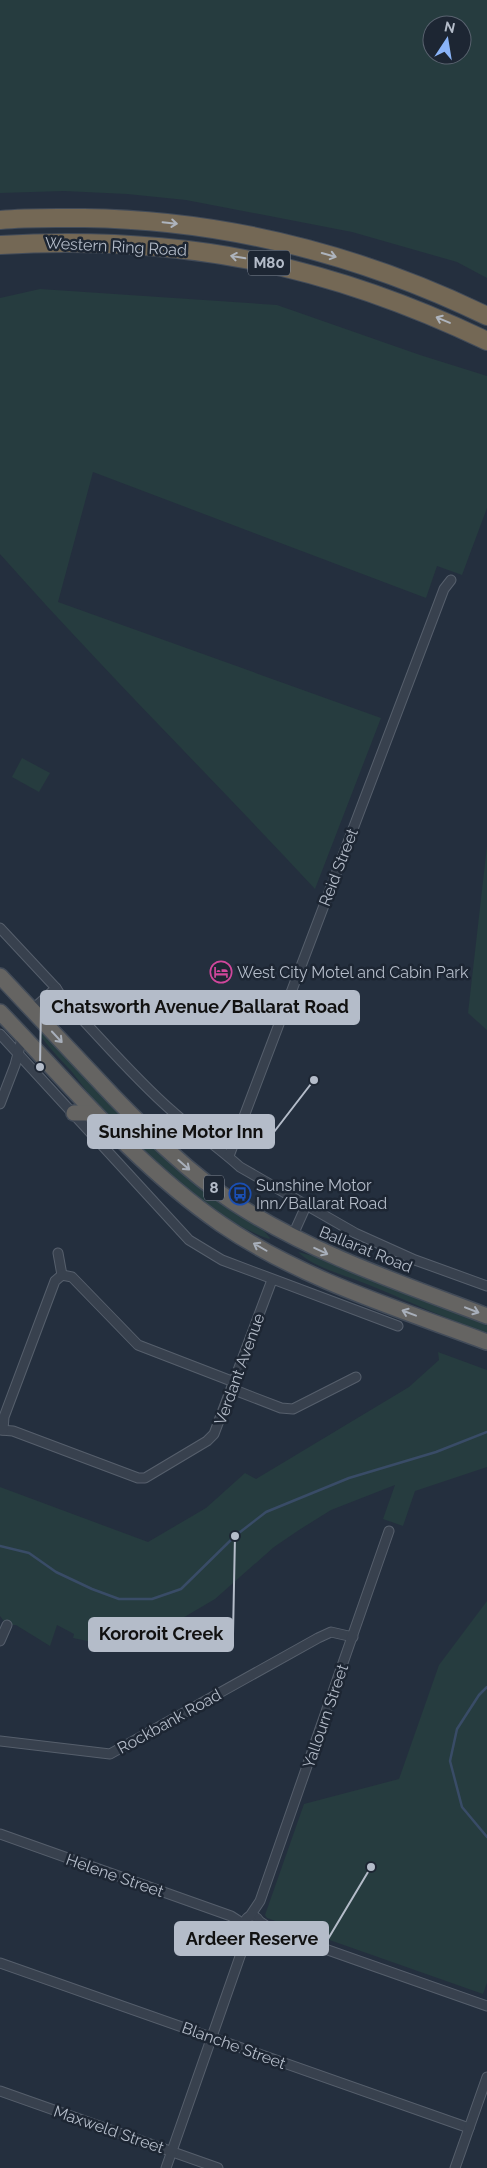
<svg xmlns="http://www.w3.org/2000/svg" width="487" height="2168" font-family="Raleway,sans-serif">
	<style>
		.green { fill: #263c3f; fill-rule: evenodd }
		.lines { fill: none; stroke-linecap: round; stroke-linejoin: round }
		.stream { stroke: #394c67; stroke-width: 2.5 }
		.minor-casing { stroke: #565f6c; stroke-width: 11 }
		.trunk-casing { stroke: #434c59; stroke-width: 18 }
		.motorway-casing { stroke: #434c59; stroke-width: 20 }
		.minor { stroke: #38414e; stroke-width: 9 }
		.trunk { stroke: #656462; stroke-width: 15 }
		.motorway { stroke: #746855; stroke-width: 18 }
		.oneway { stroke: #aeb4bd }
		.oneway2 { stroke: #a8afba }
		.labels { text-anchor: middle; stroke-width: 5; stroke-linejoin: round; paint-order: stroke }
		.shield { fill: #1d2633; stroke: #878f9c; stroke-width: 1 }
		.shield-label { font-size: 15px; font-weight: bold; fill: #b4bcc9 }
		.street-label { font-size: 16px; fill: #b4bcc9; stroke: #1d2633 }
		.poi-label { font-size: 16px; fill: #b4bcc9; stroke: #1d2633; text-anchor: start }
		.leader { fill: none; stroke: #b4bcc9; stroke-width: 2 }
		.callout-dot { fill: #b4bcc9; stroke: #1d2633; stroke-width: 2 }
		.callout { fill: #b4bcc9; stroke: #b4bcc9; stroke-width: 2 }
		.callout-label { font-size: 18px; text-anchor: middle; font-weight: bold; fill: #111 }
	</style>
	<rect width="100%" height="100%" fill="#242f3e"/>
	<g class="green">
		<path d="M0 0H487V278L457 262 352 232 186 200 127 194 64 191 0 193ZM432 25H462V55H432Z"/>
		<path d="M40 289 277 305 420 355 487 376V508L462 575 437 566 426 598 93 472 58 602 381 718 315 889C211 777 102 669 0 554V298Z"/>
		<path d="M22 758 50 773 39 792 12 777Z"/>
		<path d="M487 846V1030L468 1013Z"/>
		<path d="M41 1030 258 1224 270 1238 269 1239C211 1219 140 1152 98 1106 89 1095 81 1083 72 1072 62 1061 51 1050 42 1038L40 1032Z"/>
		<path d="M298 1252 321 1258 487 1323V1334C447 1319 408 1301 369 1285 348 1276 314 1268 298 1252Z"/>
		<path d="M438 1352 487 1370V1467L415 1491 403 1526 383 1519 395 1485 331 1510 299 1530 274 1547 215 1599 181 1619 118 1641 92 1642 73 1638 74 1634 57 1625 50 1646 16 1625H7L0 1616V1487L148 1542 206 1508 245 1473 256 1479 409 1387 439 1360Z"/>
		<path d="M487 1601V1983L483 1994 267 1918 265 1915 304 1804 399 1779 439 1665Z"/>
	</g>
	<g class="lines">
		<g class="stream">
			<path d="M0 1546 29 1553 56 1572 92 1589 119 1599H152L181 1589 235 1536 266 1512 349 1478 436 1452 487 1432"/>
			<path d="M487 1687 479 1695 457 1729 450 1761 462 1807 487 1837"/>
		</g>
		<g class="minor-casing">
			<g id="minor">
				<path d="M0 928 56 988 63 999C99 1036 133 1077 172 1111 194 1131 218 1147 240 1167L355 1233 415 1260 487 1286"/>
				<path d="M32 1010 56 988"/>
				<path d="M43 1022 63 999"/>
				<path d="M0 1034 189 1240 222 1260 398 1326"/>
				<path d="M0 1104 15 1065 23 1035"/>
				<path d="M229 1156 444 589 451 580"/>
				<path d="M292 1237 306 1206"/>
				<path d="M58 1253 62 1275"/>
				<path d="M232 1389 281 1408 293 1409 356 1377"/>
				<path d="M0 1430 13 1431 138 1478H145L207 1441 214 1434 272 1280"/>
				<path d="M3 1430 4 1417 55 1281 62 1275 72 1277 138 1345 234 1382"/>
				<path d="M0 1641 7 1625"/>
				<path d="M0 1741 110 1754 318 1638 331 1632 353 1637"/>
				<path d="M0 1834 231 1916 245 1925"/>
				<circle cx="252" cy="1923" r="7"/>
				<path d="M250 1916 260 1901 389 1531"/>
				<path d="M259 1921 274 1931 487 2006"/>
				<path d="M0 1963 469 2128"/>
				<path d="M0 2091 218 2168"/>
				<path d="M166 2168 244 1945 246 1927"/>
				<path d="M455 2168 487 2077"/>
			</g>
		</g>
		<g class="trunk-casing">
			<g id="trunk">
				<path d="M0 976C38 1016 76 1057 114 1097 151 1135 188 1172 233 1202 311 1253 400 1283 487 1316"/>
				<path d="M0 1012C71 1086 136 1165 221 1224 301 1279 396 1308 487 1342"/>
				<path d="M74 1113H95"/>
				<path d="M96 1140 98 1117"/>
			</g>
		</g>
		<g class="motorway-casing">
			<g id="motorway">
				<path d="M0 220C28 217 56 218 84 218 224 220 361 255 487 316"/>
				<path d="M0 245C180 235 324 263 487 341"/>
			</g>
		</g>
		<use href="#minor" class="minor"/>
		<use href="#trunk" class="trunk"/>
		<use href="#motorway" class="motorway"/>
	</g>
	<defs><path id="oneway-shaft" d="M-6 0H5M1.5-3L5.5 0L1.5 3" fill="none" stroke-width="1.6" stroke-linecap="round" stroke-linejoin="round" transform="scale(1.25)"/></defs>
	<g class="oneway">
		<use href="#oneway-shaft" transform="translate(170 223) rotate(6)"/>
		<use href="#oneway-shaft" transform="translate(329 255) rotate(16)"/>
		<use href="#oneway-shaft" transform="translate(238 257) rotate(-170)"/>
		<use href="#oneway-shaft" transform="translate(443 320) rotate(-157)"/>
	</g>
	<g class="oneway2">
		<use href="#oneway-shaft" transform="translate(57 1037) rotate(47)"/>
		<use href="#oneway-shaft" transform="translate(184 1165) rotate(41)"/>
		<use href="#oneway-shaft" transform="translate(260 1247) rotate(-150)"/>
		<use href="#oneway-shaft" transform="translate(321 1251) rotate(25)"/>
		<use href="#oneway-shaft" transform="translate(472 1310) rotate(21)"/>
		<use href="#oneway-shaft" transform="translate(409 1313) rotate(-159)"/>
	</g>
	<defs>
		<g id="hotel-ring" transform="scale(1.125)"><circle r="9.5" fill="#1d2633" stroke="#d1479c" stroke-width="1.5"/><path d="M-6-4.5h1.5V1H6V5H4.5V3h-9V5H-6ZM-4 0a1.8 1.8 0 1 1 3.6 0ZM.5 0V-2.5h3Q6-2.5 6 0Z" fill="#d1479c"/></g>
		<g id="bus-ring" transform="scale(1.125)"><circle r="9.5" fill="#1d2633" stroke="#1a4fb4" stroke-width="1.5"/><path d="M-5-6H5V4H4V6H2V4H-2V6H-4V4H-5ZM-3.5-4V0h7V-4ZM-3.5 1.2v1.5H-2V1.2ZM2 1.2v1.5H3.5V1.2Z" fill="#1a4fb4"/></g>
	</defs>
	<g fill-rule="evenodd">
		<use href="#hotel-ring" x="221" y="972"/>
		<use href="#bus-ring" x="240" y="1194"/>
	</g>
	<g class="labels">
		<g class="shield">
			<rect x="248" y="250.5" width="42" height="25" rx="4"/>
			<rect x="204" y="1175.5" width="20" height="25" rx="4"/>
		</g>
		<g class="shield-label">
			<text x="269" y="268">M80</text>
			<text x="214" y="1193">8</text>
		</g>
		<g class="street-label">
			<text transform="translate(116 246) rotate(3)" y="6">Western Ring Road</text>
			<text transform="translate(338 867) rotate(-69)" y="6">Reid Street</text>
			<text transform="translate(366 1249) rotate(22)" y="6">Ballarat Road</text>
			<text transform="translate(239 1369) rotate(-70)" y="6">Verdant Avenue</text>
			<text transform="translate(325 1716) rotate(-71)" y="6">Yallourn Street</text>
			<text transform="translate(169 1721) rotate(-29)" y="6">Rockbank Road</text>
			<text transform="translate(115 1875) rotate(19)" y="6">Helene Street</text>
			<text transform="translate(234 2045) rotate(20)" y="6">Blanche Street</text>
			<text transform="translate(109 2129) rotate(19)" y="6">Maxweld Street</text>
		</g>
		<g class="poi-label">
			<text x="237" y="978">West City Motel and Cabin Park</text>
			<text x="256" y="1191">Sunshine Motor<tspan x="256" dy="18">Inn/Ballarat Road</tspan></text>
		</g>
	</g>
	<path class="leader" d="M40 1067L41 1007M314 1080L274 1132M235 1536L233 1634M371 1867L328 1939"/>
	<g class="callout-dot">
		<circle cx="40" cy="1067" r="5"/>
		<circle cx="314" cy="1080" r="5"/>
		<circle cx="235" cy="1536" r="5"/>
		<circle cx="371" cy="1867" r="5"/>
	</g>
	<g class="callout">
		<rect x="41" y="991" width="318" height="33" rx="5"/>
		<rect x="88" y="1115" width="186" height="33" rx="5"/>
		<rect x="89" y="1618" width="144" height="33" rx="5"/>
		<rect x="175" y="1922" width="153" height="33" rx="5"/>
	</g>
	<g class="callout-label">
		<text x="200" y="1013">Chatsworth Avenue/Ballarat Road</text>
		<text x="181" y="1138">Sunshine Motor Inn</text>
		<text x="161" y="1640">Kororoit Creek</text>
		<text x="252" y="1945">Ardeer Reserve</text>
	</g>
	<g transform="translate(447 40) rotate(12)"><circle r="24" fill="#1d2633" stroke="#59626f"/>
	<path d="M0-4L9 19L0 12L-9 19Z" fill="#8ab4f8"/>
	<text y="-8" font-size="14" font-weight="bold" text-anchor="middle" fill="#b4bcc9">N</text>
	</g>
</svg>
